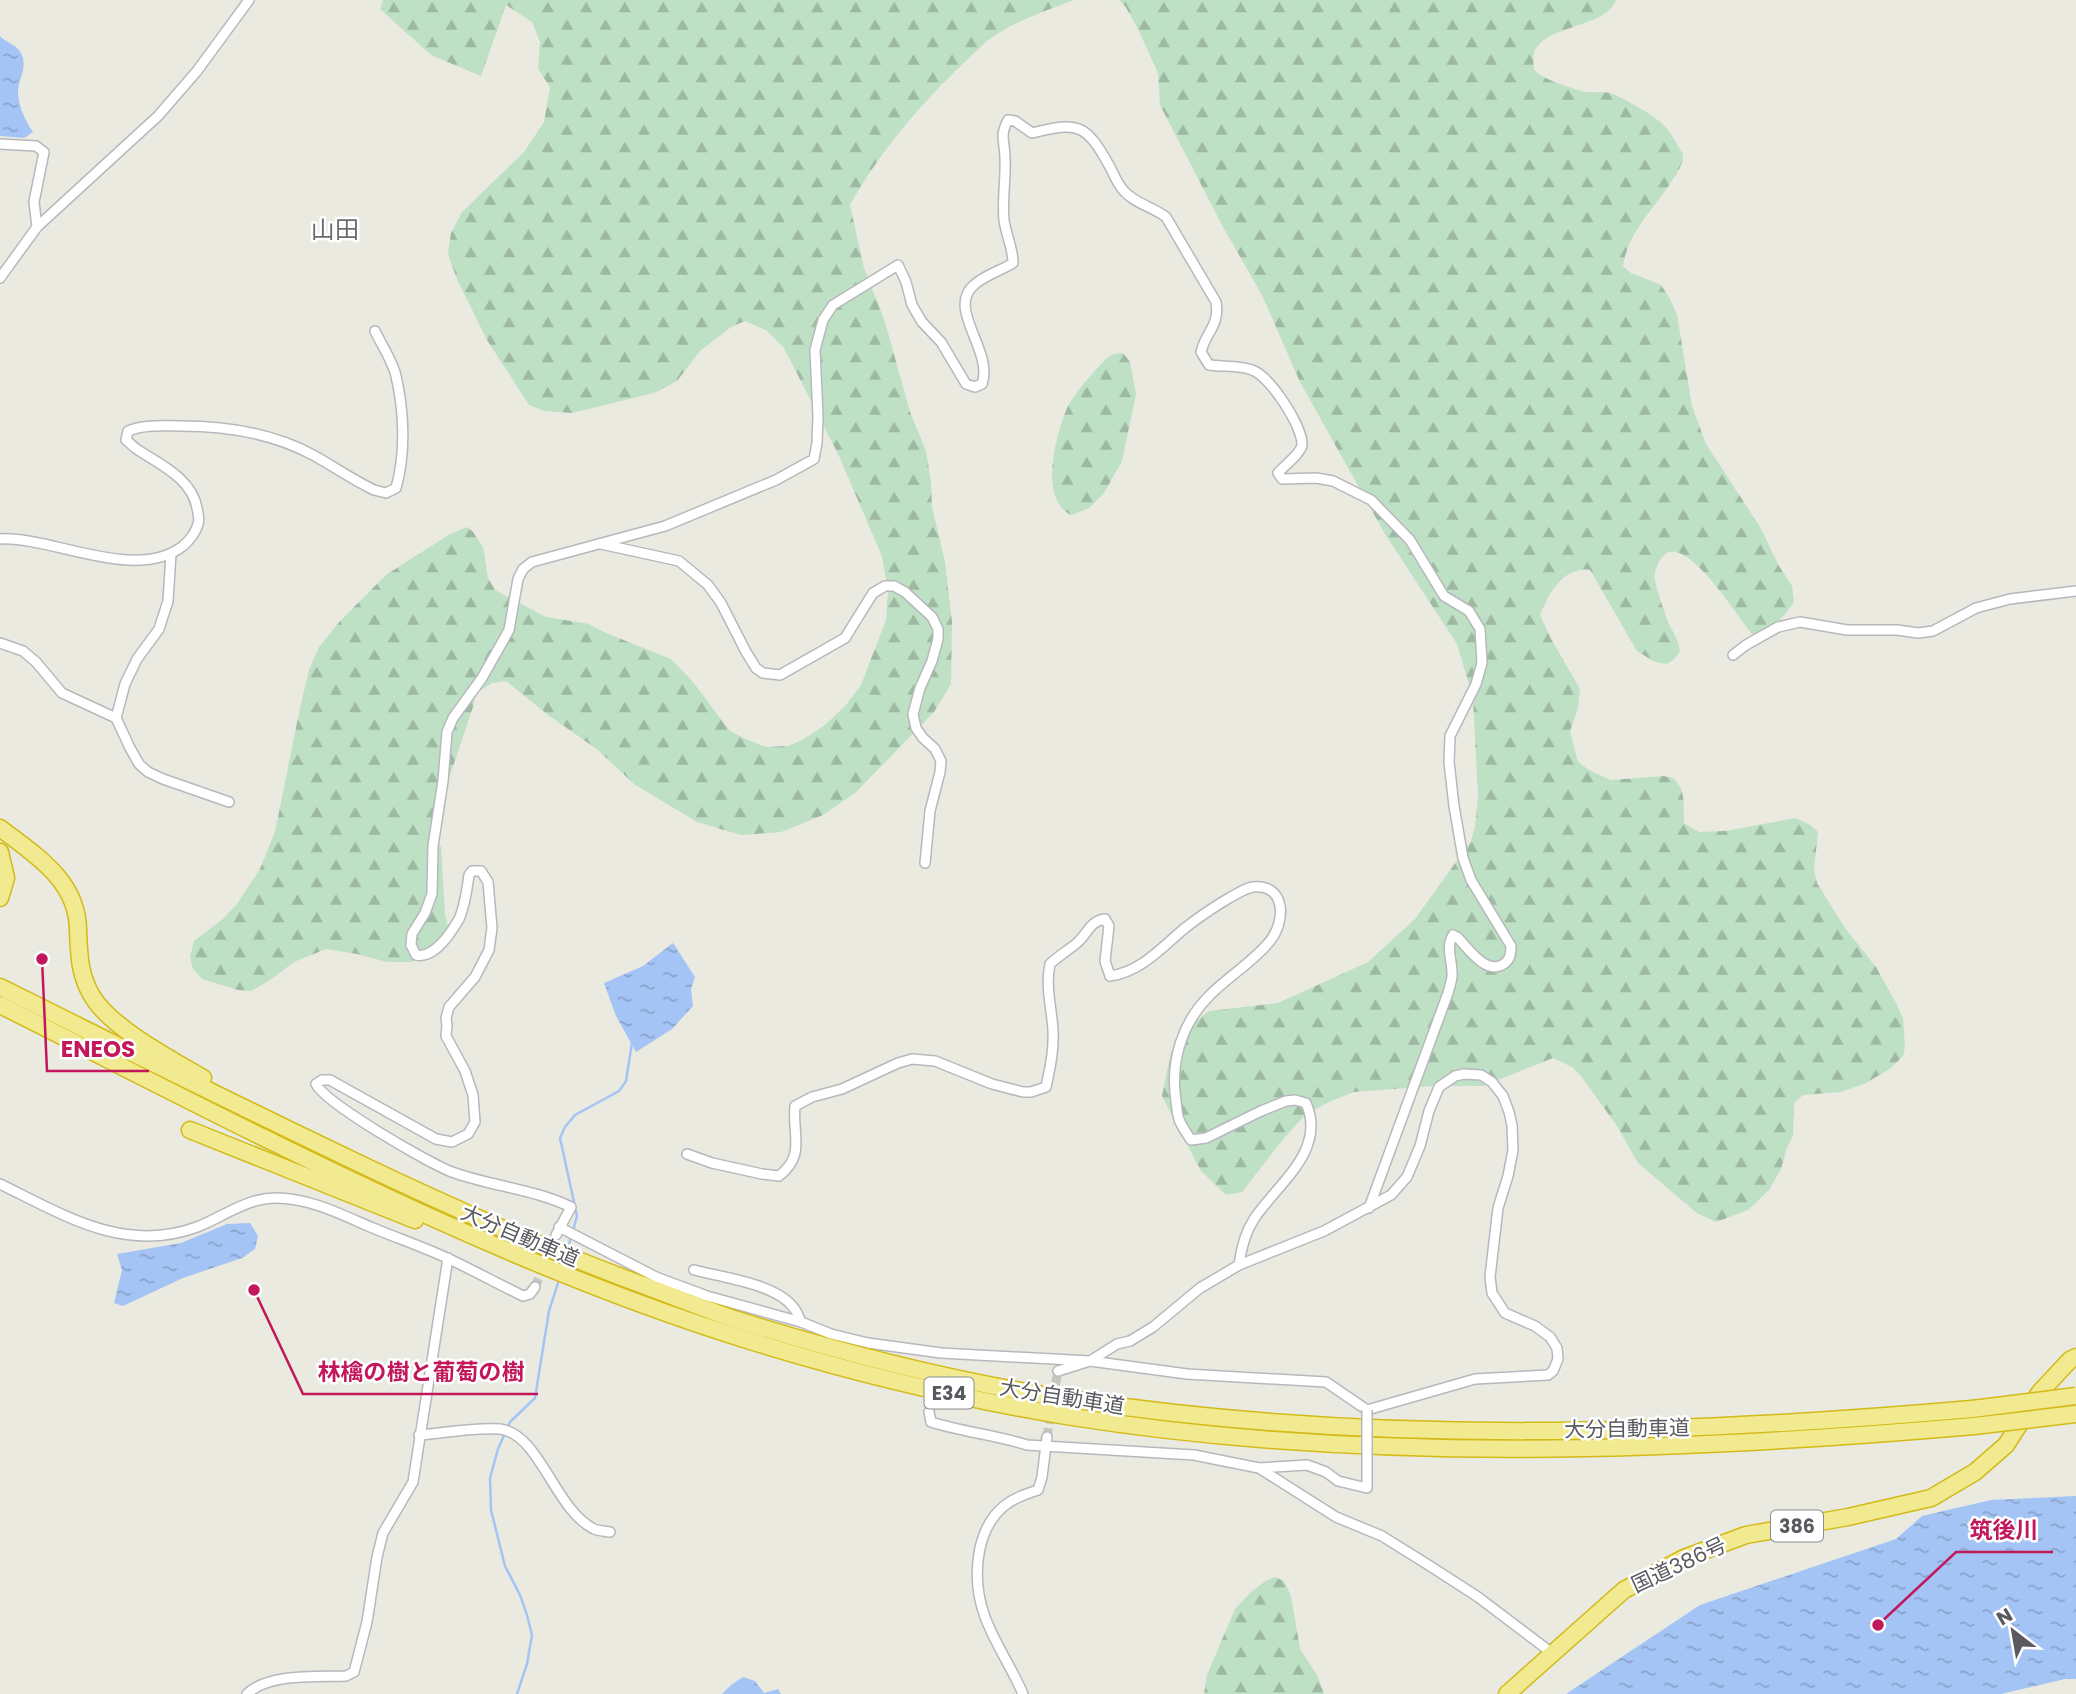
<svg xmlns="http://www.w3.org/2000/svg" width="2076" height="1694" font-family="Poppins,'Noto Sans JP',sans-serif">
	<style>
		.forest { fill: url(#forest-firs) }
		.water { fill: url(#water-ripples) }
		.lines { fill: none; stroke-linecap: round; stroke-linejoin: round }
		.stream { stroke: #a4c4f5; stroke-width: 2.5 }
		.street-tunnel { stroke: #c6c6c0; stroke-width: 9; stroke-dasharray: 9 4.5; stroke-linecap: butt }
		.street-casing { stroke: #b7b8bd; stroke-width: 12 }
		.highway-casing { stroke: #d3ba17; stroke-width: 19 }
		.street { stroke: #fff; stroke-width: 9 }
		.highway { stroke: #f1ea90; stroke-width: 16 }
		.street-bridge-casing { stroke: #b7b8bd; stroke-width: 12; stroke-linecap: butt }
		.highway-bridge-casing { stroke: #d3ba17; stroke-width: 19; stroke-linecap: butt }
		.street-bridge { stroke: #fff; stroke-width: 9 }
		.highway-bridge { stroke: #f1ea90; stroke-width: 16 }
		.labels { text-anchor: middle; stroke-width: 5; stroke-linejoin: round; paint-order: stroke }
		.shield { fill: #fff; stroke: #8b8c8f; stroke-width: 2 }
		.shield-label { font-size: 19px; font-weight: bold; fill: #595a5f }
		.street-label { font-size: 21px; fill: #595a5f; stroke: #fff }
		.quarter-label { font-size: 24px; fill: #6a6c71; stroke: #fff }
		.leader { fill: none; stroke: #c2185b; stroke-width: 2.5 }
		.callout-dot { fill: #c2185b; stroke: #fff; stroke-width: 2.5 }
		.callout-label { font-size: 23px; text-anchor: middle; font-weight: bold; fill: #c2185b; stroke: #fff; stroke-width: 5; stroke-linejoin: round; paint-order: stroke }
	</style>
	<defs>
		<pattern id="forest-firs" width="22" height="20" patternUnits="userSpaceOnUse" patternTransform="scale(1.75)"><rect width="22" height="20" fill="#bee0c4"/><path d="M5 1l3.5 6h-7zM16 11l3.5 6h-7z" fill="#9db9a2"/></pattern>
		<pattern id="water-ripples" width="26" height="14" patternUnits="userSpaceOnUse" patternTransform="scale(1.75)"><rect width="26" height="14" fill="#a4c4f5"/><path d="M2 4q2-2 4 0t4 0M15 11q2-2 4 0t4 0" fill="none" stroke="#89a2ca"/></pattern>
	</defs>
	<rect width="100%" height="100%" fill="#eaeae0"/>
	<g class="forest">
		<path d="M383 0H1074C1044 11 1013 22 987 41 979 48 971 56 964 63 920 104 879 153 850 205L864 268 885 322 910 412 926 451 931 482 932 507 945 562 952 622 951 684 934 712 855 793 823 815 781 832 741 835 697 822 634 784 598 750 548 715 506 681 492 683 476 693 473 707 435 820 434 835 441 847 445 913 449 932 436 950 411 962H387L357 954 326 949 294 962 270 980 251 991 238 990 202 979 193 969 190 957 194 941 224 918 237 904 260 869 275 832 299 713 309 670 319 647 340 621 386 575 450 534 467 527 473 532 483 547 488 578 495 590 546 617 589 624 606 633 671 659 693 682 729 730 745 739 766 747 788 746 804 739 825 725 846 705 861 685 886 620 888 591 882 556 839 456 784 348 766 330 745 321 731 327 700 351 677 381 654 393 572 413 544 411 529 405 487 340 457 279 448 254 451 233 462 212 524 152 544 122 550 87 538 69 540 42 532 22 506 5 481 76 431 55 380 9Z"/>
		<path d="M1119 0H1616C1605 29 1544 24 1534 53 1533 56 1533 65 1534 69 1538 78 1576 90 1586 92 1595 93 1605 91 1613 94 1624 99 1650 113 1659 121 1667 127 1673 137 1678 146 1680 149 1682 152 1683 155 1686 168 1650 210 1642 222 1633 235 1625 250 1623 266L1631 273 1661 285 1670 299 1677 315 1692 406 1706 444 1760 527 1779 566 1792 586 1794 602C1783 618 1772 629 1755 637 1742 625 1682 522 1660 560 1657 565 1653 575 1655 580 1657 591 1664 611 1668 622 1673 632 1679 641 1680 652L1673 660 1667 664 1655 662 1637 651 1590 570C1564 566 1548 594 1540 615L1550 637 1580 689 1578 708 1570 731 1578 762 1589 770 1611 780 1663 776 1673 778C1687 791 1683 806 1684 823L1699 832 1725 831 1796 818 1810 825 1818 832 1814 870 1817 883 1845 928 1876 967 1896 1003 1903 1018 1905 1047 1903 1056 1891 1068 1866 1083 1841 1092 1803 1095 1794 1103 1793 1135 1787 1148 1781 1169 1769 1190 1748 1210 1716 1222 1697 1213 1638 1163 1617 1126 1581 1076 1572 1067 1553 1058 1483 1086H1433L1354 1092 1329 1102 1305 1115 1284 1138 1242 1192 1226 1195 1201 1171 1162 1096 1171 1052 1186 1029 1209 1011 1278 1003 1368 962 1415 919 1471 841 1475 827 1478 795 1473 698 1457 644 1385 534 1300 382 1262 295 1223 227 1160 105 1158 73 1137 27 1125 6Z"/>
		<path d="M1123 353 1130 362 1136 394 1122 461 1104 493 1089 508 1071 515C1038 499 1056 435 1067 408 1075 392 1095 370 1108 357L1114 354Z"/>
		<path d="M1275 1577 1284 1581 1291 1596 1300 1649 1318 1677 1324 1694H1204L1207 1675 1235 1609 1251 1592 1267 1580Z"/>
	</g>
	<g class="water">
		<path d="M0 36C6 43 16 44 21 53 28 66 19 78 18 91 18 106 25 120 33 132L24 138 0 136Z"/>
		<path d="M673 943 695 977 691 989 693 1006 672 1029 636 1052 616 1016 604 983 643 966Z"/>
		<path d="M250 1223 258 1236 255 1249 242 1258 183 1278 123 1306 114 1303 122 1270 117 1254 181 1243 227 1224Z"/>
		<path d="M2076 1496V1679H2065L2001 1694H1566L1700 1605 1896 1539 1922 1516 1991 1500Z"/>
		<path d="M743 1677 755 1681 764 1693 778 1689 781 1694H722L731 1685Z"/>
	</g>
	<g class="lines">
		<g class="stream">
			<path d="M568 1248 577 1216 560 1138 565 1127 575 1115 619 1091 626 1081 632 1043"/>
			<path d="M517 1694 527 1664 532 1635 527 1615 520 1595 505 1566 491 1510 490 1478 498 1449 510 1422 535 1398 549 1311 558 1283"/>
		</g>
		<g class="street-tunnel">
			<path d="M535 1287 556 1235"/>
			<path d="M1053 1398 1058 1371"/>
			<path d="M929 1412 939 1366"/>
			<path d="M1047 1437 1051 1412"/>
		</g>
		<g class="street-casing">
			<g id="street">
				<path d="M0 144 36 146 44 152 34 202 37 227"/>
				<path d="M0 278 37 227 158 116 197 71 249 0"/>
				<path d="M0 539C52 536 135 583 183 546 189 541 196 532 198 524 200 519 198 514 197 508 192 479 161 465 138 450 133 447 130 443 126 440L128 431C145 424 163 426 181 426 227 426 272 433 313 455 333 466 353 480 374 490L386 493 396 488C406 453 404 411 396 376 393 362 381 344 375 331"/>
				<path d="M601 544 679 561 708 585 721 603 746 652 756 668 763 673 780 675 845 638 873 593 885 586H894L905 592 932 617 938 629V639L932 661 920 688 913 714 916 728 923 738 935 749 941 761 940 772 930 811 925 863"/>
				<path d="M0 643 23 651 36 662 62 693 116 718 130 748 139 764 148 772 163 779 229 802"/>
				<path d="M1733 655 1746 645 1778 627 1800 622 1847 630H1897L1918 633 1933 631 1976 608 2010 599 2076 591"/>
				<path d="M116 718 125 684 137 659 159 629 168 601 171 554"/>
				<path d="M687 1154 712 1163 762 1174 779 1176C806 1155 792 1135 795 1106L812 1097 842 1089 898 1063 912 1059 935 1061 992 1084 1023 1092H1031L1046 1087C1050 1068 1054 1051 1053 1031 1052 1009 1045 987 1050 964 1058 956 1069 950 1078 942 1088 933 1090 921 1105 919L1109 926 1105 961 1110 976C1141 972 1162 947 1185 928 1199 917 1214 907 1229 898 1237 894 1245 888 1253 887 1286 884 1286 921 1270 941 1254 961 1229 976 1211 994 1182 1022 1170 1061 1176 1101 1177 1108 1177 1116 1180 1122 1183 1128 1187 1134 1191 1140L1206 1138 1261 1111 1286 1101 1295 1100 1306 1103C1327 1151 1277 1184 1254 1219 1245 1233 1241 1249 1239 1265"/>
				<path d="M0 1184C64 1215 124 1254 197 1227 223 1217 246 1198 276 1198 310 1198 342 1215 373 1228 397 1238 423 1247 447 1258 473 1270 498 1284 523 1296L530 1294 535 1287"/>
				<path d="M559 1227 656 1277 707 1296 801 1322 831 1334 868 1343 941 1353 1090 1361 1187 1374 1326 1382 1367 1410 1475 1379 1548 1375 1553 1371 1558 1359 1557 1348 1550 1337 1535 1326 1505 1313 1492 1293 1490 1277 1498 1208 1508 1176 1513 1150 1512 1125 1509 1112 1503 1096 1492 1082 1481 1075 1464 1074 1455 1076 1439 1087 1429 1111 1420 1146 1407 1177 1391 1195 1324 1231 1239 1265 1200 1288 1153 1327 1130 1341 1117 1344 1090 1361 1058 1371"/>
				<path d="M556 1235 571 1207C534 1189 490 1186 452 1172 428 1163 325 1103 316 1084L322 1080H330L436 1139 452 1142 468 1134 475 1122 473 1095 465 1071 446 1036 447 1025 446 1018 449 1007 475 977 489 950 492 928 488 882 481 871H472L469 875C467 889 465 906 459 919 451 933 434 959 416 955L411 945 412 934 425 913 432 894 433 846 443 781 447 732 453 718 482 678 509 630 518 579 523 569 532 562 665 526 776 480 814 459 817 443 818 417 815 350 823 320 833 305 898 265 906 282 912 305 922 322 941 342 966 384 975 387 982 384C994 351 946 309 974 285 985 275 1000 271 1013 263 1013 248 1006 235 1004 220 1002 199 1006 179 1005 158 1005 141 999 137 1008 120L1015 121 1032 133C1079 121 1086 124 1110 167 1114 175 1118 185 1124 191 1134 203 1153 207 1166 217L1216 302C1220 326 1206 331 1201 352L1209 365C1223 367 1240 365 1252 370 1270 376 1303 427 1302 445 1301 453 1284 466 1278 473L1282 479 1316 478 1333 481 1371 500 1410 540 1444 596 1469 611 1480 629 1482 663 1476 684 1450 736 1449 762 1454 806 1463 858 1471 880 1511 946C1511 954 1510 961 1502 965 1485 974 1468 948 1457 937L1453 935C1445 948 1453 961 1452 976 1452 981 1449 988 1448 993L1369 1208"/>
				<path d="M694 1270C721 1277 776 1284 793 1307 797 1311 799 1318 801 1322"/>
				<path d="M929 1412 931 1422C963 1432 996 1435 1027 1445L1194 1455 1259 1468 1336 1517 1382 1536 1430 1566 1478 1597 1552 1653"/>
				<path d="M419 1435C445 1433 474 1427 500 1429 540 1434 555 1510 594 1529 599 1531 605 1531 610 1532"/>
				<path d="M1259 1468 1307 1465 1326 1472 1338 1481 1367 1488V1482"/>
				<path d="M247 1694C268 1673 318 1677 346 1676L354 1672 367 1622 377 1557 383 1533 413 1482 448 1258"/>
				<path d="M1023 1694C1012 1668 995 1644 985 1617 972 1582 974 1531 1004 1506 1014 1498 1026 1494 1038 1490L1042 1477 1047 1437"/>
			</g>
		</g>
		<g class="highway-casing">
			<g id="highway">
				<path d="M0 828C35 855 77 880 78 929 79 954 79 974 92 996 111 1028 171 1059 203 1078"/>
				<path d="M0 852 6 878 0 898"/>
				<path d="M0 987C117 1045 234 1104 352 1160 452 1208 552 1252 656 1290 682 1300 708 1310 734 1319 845 1354 960 1383 1075 1400 1372 1445 1674 1435 1972 1409"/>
				<path d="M0 1005C242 1126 485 1258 744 1339 849 1372 958 1398 1066 1416 1366 1464 1673 1452 1974 1426"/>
				<path d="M190 1130 415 1220"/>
				<path d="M1507 1694 1624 1590 1684 1558 1746 1535 1848 1517 1931 1498 1975 1472 2006 1445 2040 1392 2070 1360 2076 1357"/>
			</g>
		</g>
		<use href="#street" class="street"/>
		<use href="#highway" class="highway"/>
		<g class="street-bridge-casing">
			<path id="street-bridge" d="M1367 1482V1410"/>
		</g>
		<g class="highway-bridge-casing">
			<g id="highway-bridge">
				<path d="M1972 1409 2076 1396"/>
				<path d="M1974 1426 2076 1414"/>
			</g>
		</g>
		<use href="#street-bridge" class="street-bridge"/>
		<use href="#highway-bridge" class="highway-bridge"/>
	</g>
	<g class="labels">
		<g class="shield">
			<rect x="924.5" y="1377.5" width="49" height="31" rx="5"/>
			<rect x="1771" y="1510.5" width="52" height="31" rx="5"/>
		</g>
		<g class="shield-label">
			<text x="949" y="1400">E34</text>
			<text x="1797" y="1533">386</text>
		</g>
		<g class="street-label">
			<text transform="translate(520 1236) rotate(23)" y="7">大分自動車道</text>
			<text transform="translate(1062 1397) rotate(9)" y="7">大分自動車道</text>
			<text transform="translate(1627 1429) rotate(-1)" y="7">大分自動車道</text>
			<text transform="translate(1679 1565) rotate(-25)" y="7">国道386号</text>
		</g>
		<g class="quarter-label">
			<text x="335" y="238">山田</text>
		</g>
	</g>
	<path class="leader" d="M42 959L47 1071H149M254 1290L303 1394H538M1878 1625L1956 1552H2053"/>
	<g class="callout-dot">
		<circle cx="42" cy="959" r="7"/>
		<circle cx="254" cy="1290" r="7"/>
		<circle cx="1878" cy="1625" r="7"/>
	</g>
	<g class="callout-label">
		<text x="98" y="1057">ENEOS</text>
		<text x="421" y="1380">林檎の樹と葡萄の樹</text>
		<text x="2004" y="1538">筑後川</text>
	</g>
	<g transform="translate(2013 1631) rotate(329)" stroke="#ffffff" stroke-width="5" paint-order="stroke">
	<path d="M0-5L12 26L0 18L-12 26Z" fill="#595a5f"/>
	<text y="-10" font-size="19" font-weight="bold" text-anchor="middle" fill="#595a5f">N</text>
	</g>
</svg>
